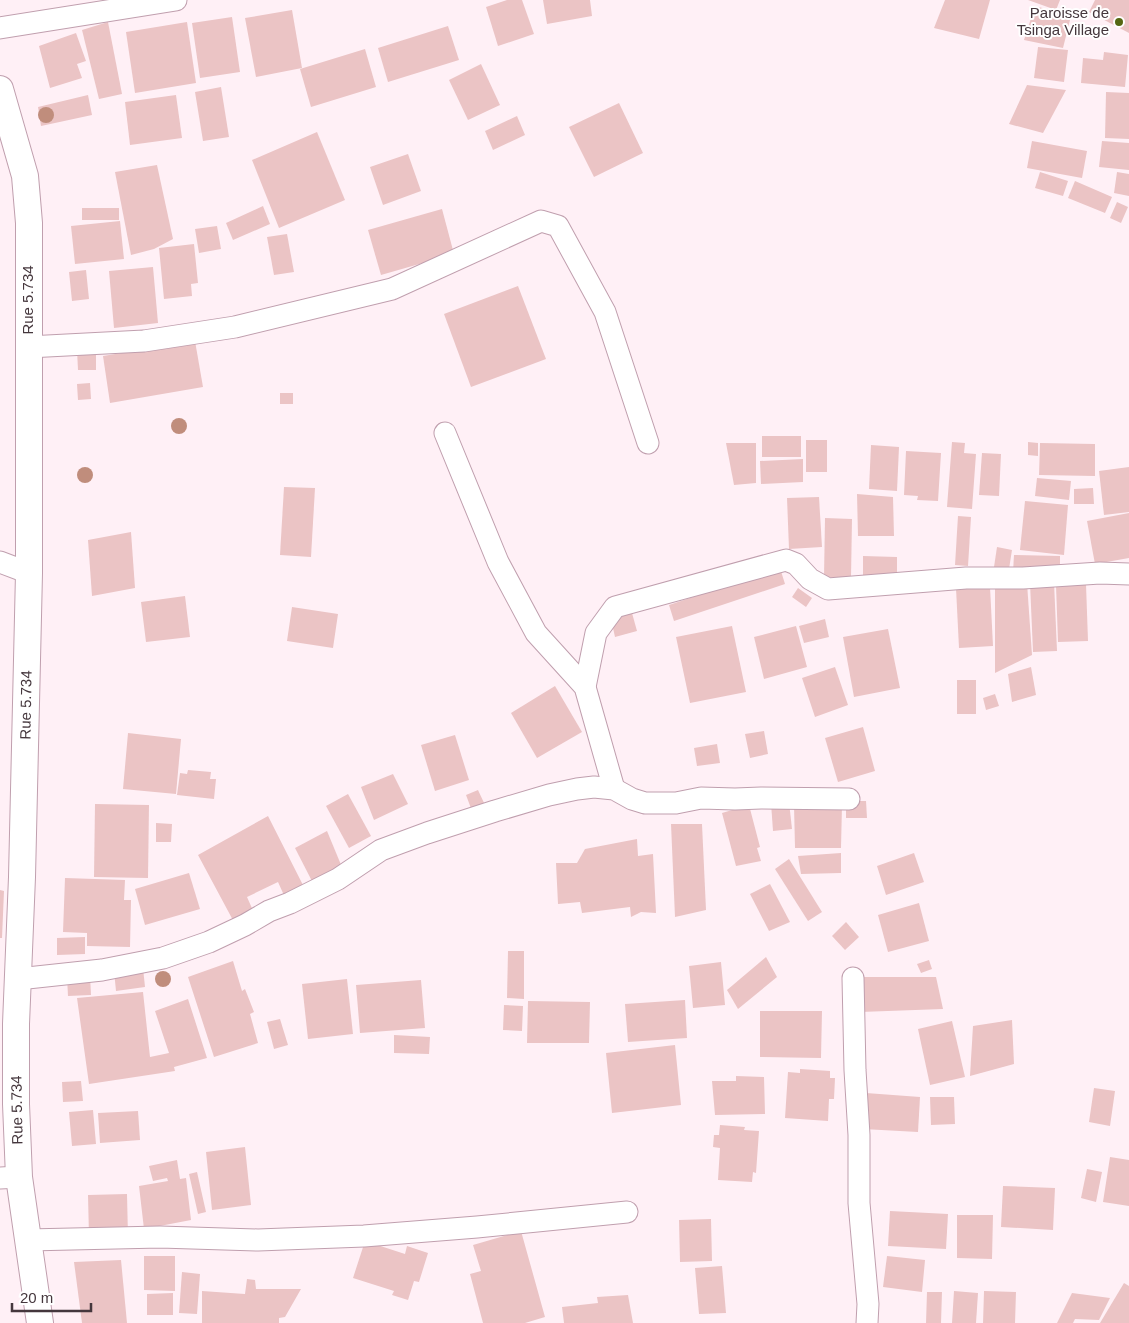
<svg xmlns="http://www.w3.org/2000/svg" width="1129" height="1323" font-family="Arial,sans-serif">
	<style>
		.building { fill: #ebc4c5 }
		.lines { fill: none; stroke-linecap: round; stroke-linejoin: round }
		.minor-casing { stroke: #c09fae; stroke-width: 23 }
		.tertiary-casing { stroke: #c09fae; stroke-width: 28 }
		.minor { stroke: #fff; stroke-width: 21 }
		.tertiary { stroke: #fff; stroke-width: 26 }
		.tree { fill: #c08d7c }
		.poi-dot { fill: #546712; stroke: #fff; stroke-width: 2 }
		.labels { text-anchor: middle; stroke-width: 4; stroke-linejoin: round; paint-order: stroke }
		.poi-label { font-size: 15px; fill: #45373d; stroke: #fff; text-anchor: end }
		.street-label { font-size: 15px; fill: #45373d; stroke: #fff }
	</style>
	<rect width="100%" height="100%" fill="#fff0f6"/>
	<g class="building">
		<path d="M507 0H522L534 34 498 46 486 7Z"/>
		<path d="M543 0H590L592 16 547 24Z"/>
		<path d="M945 0H990L979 39 934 28Z"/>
		<path d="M1028 0H1060L1056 10Z"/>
		<path d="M1095 0H1129V33L1089 12Z"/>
		<path d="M1035 6 1071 16 1063 48 1024 40Z"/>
		<path d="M292 10 302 68 256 77 245 18Z"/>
		<path d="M232 17 240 72 200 78 192 23Z"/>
		<path d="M108 22 122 94 99 99 82 30Z"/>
		<path d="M187 22 196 83 135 93 126 32Z"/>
		<path d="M448 26 459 60 388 82 378 48Z"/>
		<path d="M76 33 86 61 77 64 82 78 50 88 39 46Z"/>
		<path d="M1038 47 1068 50 1064 82 1034 78Z"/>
		<path d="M365 49 376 87 311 107 300 69Z"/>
		<path d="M1104 52 1128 55 1125 87 1081 83 1083 58 1103 60Z"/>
		<path d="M481 64 500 105 468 120 449 80Z"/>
		<path d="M1027 85 1066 90 1043 133 1009 124Z"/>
		<path d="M221 87 229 137 203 141 195 92Z"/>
		<path d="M1106 92 1129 93V139L1105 138Z"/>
		<path d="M88 95 92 115 41 126 38 107Z"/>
		<path d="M176 95 182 138 130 145 125 102Z"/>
		<path d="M619 103 643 153 594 177 569 127Z"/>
		<path d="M517 116 525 135 493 150 485 131Z"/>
		<path d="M317 132 345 200 279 228 252 160Z"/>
		<path d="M1032 141 1087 151 1082 178 1027 168Z"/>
		<path d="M1102 141 1129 143V170L1099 167Z"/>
		<path d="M408 154 421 191 383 205 370 167Z"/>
		<path d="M157 165 173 239 154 249 131 255 115 172Z"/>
		<path d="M1040 172 1068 181 1063 196 1035 188Z"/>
		<path d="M1117 172 1129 174V196L1114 193Z"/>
		<path d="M1075 181 1112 197 1105 213 1068 198Z"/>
		<path d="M1117 202 1128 207 1121 223 1110 218Z"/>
		<path d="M263 206 270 224 233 240 226 223Z"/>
		<rect x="82" y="208" width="37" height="12"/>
		<path d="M442 209 454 254 381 275 368 230Z"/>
		<path d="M120 221 124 259 75 264 71 226Z"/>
		<path d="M217 226 221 249 199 253 195 229Z"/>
		<path d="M287 234 294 272 274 275 267 237Z"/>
		<path d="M194 244 198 283 191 284 192 296 164 299 159 248Z"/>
		<path d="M153 267 158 323 114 328 109 271Z"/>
		<path d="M86 270 89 299 72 301 69 272Z"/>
		<path d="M518 286 546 359 471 387 444 314Z"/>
		<path d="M195 341 203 387 110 403 103 356Z"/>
		<path d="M96 349V370H78L77 350Z"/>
		<path d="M90 383 91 399 78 400 77 384Z"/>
		<rect x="280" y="393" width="13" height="11"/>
		<rect x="762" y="436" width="39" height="21"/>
		<rect x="806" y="440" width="21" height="32"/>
		<path d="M952 442 965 443 964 453 976 454 972 509 947 507Z"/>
		<path d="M1028 442 1038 443V456L1028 455Z"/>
		<path d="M726 443H756V483L734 485Z"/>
		<path d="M1040 443 1095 444V476L1039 475Z"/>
		<path d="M871 445 899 447 897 491 869 489Z"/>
		<path d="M906 451 941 453 938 501 917 500 918 496 904 495Z"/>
		<path d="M982 453 1001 454 999 496 979 495Z"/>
		<path d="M803 459V482L761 484 760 461Z"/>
		<path d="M1129 467V512L1104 515 1099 471Z"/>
		<path d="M1037 478 1071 481 1069 500 1035 496Z"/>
		<path d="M284 487 315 488 311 557 280 555Z"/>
		<path d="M1093 488 1094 504H1074V489Z"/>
		<path d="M857 494 893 497 894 536H858Z"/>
		<path d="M819 497 822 547 789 549 787 498Z"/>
		<path d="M1025 501 1068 505 1064 555 1020 550Z"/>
		<path d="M1129 513V558L1095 564 1087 521Z"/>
		<path d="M958 516 971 517 968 566 955 565Z"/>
		<path d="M825 518 852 519 851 578 824 577Z"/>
		<path d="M131 532 135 588 92 596 88 540Z"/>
		<path d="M997 547 1012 550 1009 569 994 567Z"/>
		<path d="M1014 555 1060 556V573L1013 572Z"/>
		<path d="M863 556 897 557V579L863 578Z"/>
		<path d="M780 568 785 584 674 621 669 605Z"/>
		<path d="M1054 582 1057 651 1033 652 1030 583Z"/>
		<path d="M1027 583 1032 655 995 673V587Z"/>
		<path d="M1086 584 1088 641 1058 642 1056 585Z"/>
		<path d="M990 587 993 646 959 648 956 588Z"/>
		<path d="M798 588 812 598 806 607 792 597Z"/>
		<path d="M185 596 190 637 146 642 141 602Z"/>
		<path d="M292 607 338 614 333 648 287 641Z"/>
		<path d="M632 613 637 631 615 637 611 619Z"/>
		<path d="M825 619 829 637 804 643 799 626Z"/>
		<path d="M732 626 746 692 690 703 676 637Z"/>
		<path d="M796 626 807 667 764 679 754 637Z"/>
		<path d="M888 629 900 688 854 697 843 637Z"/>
		<path d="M835 667 848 705 815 717 802 678Z"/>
		<path d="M1031 667 1036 695 1012 702 1008 674Z"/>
		<rect x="957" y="680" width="19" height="34"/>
		<path d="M555 686 582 732 537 758 511 713Z"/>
		<path d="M995 694 999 706 986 710 983 698Z"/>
		<path d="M863 727 875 771 838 782 825 738Z"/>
		<path d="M764 731 768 754 750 758 745 734Z"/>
		<path d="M128 733 181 739 176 794 123 789Z"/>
		<path d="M455 735 469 780 435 791 421 745Z"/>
		<path d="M717 744 720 763 697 766 694 748Z"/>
		<path d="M188 770 211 772 210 779H216L214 799 177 795 180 773 187 774Z"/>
		<path d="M393 774 408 804 374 820 361 787Z"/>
		<path d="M478 790 485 805 472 811 466 795Z"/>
		<path d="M348 794 371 836 349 848 326 806Z"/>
		<path d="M846 801H866L867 818H846Z"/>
		<path d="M789 802 792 829 773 831 771 803Z"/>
		<path d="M95 804 149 805 148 878 94 877Z"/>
		<path d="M749 805 760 847 757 848 761 861 736 866 722 813Z"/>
		<path d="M794 805H842L841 848H795Z"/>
		<path d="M268 816 307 893 287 902 278 882 247 897 255 915 235 924 198 855Z"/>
		<path d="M156 823 172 824 171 842H156Z"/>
		<path d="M671 824H702L706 910 675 917Z"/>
		<path d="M327 831 344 872 315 887 295 848Z"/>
		<path d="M637 839 638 856 653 854 656 913 641 912 631 917 630 907 582 913 580 902 558 904 556 863H577L585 849Z"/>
		<path d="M841 853V873L801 874 798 856Z"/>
		<path d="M914 853 924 882 886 895 877 866Z"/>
		<path d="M789 859 822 912 808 921 775 869Z"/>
		<path d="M189 873 200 909 145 925 135 889Z"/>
		<path d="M65 878 125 880 124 900H131L130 947 87 946V933L63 932Z"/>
		<path d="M770 884 790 922 769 931 750 894Z"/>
		<path d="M0 890 4 891 2 938H0Z"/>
		<path d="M919 903 929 941 888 952 878 915Z"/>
		<path d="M846 922 859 937 845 950 832 936Z"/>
		<path d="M85 937V954L57 955V938Z"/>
		<path d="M508 951H524V999L507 998Z"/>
		<path d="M766 957 777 977 738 1009 727 990Z"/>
		<path d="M929 960 932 969 921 973 917 964Z"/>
		<path d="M233 961 242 991 245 989 254 1012 250 1014 258 1043 214 1057 188 977Z"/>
		<path d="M721 962 725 1005 693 1008 689 966Z"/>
		<path d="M143 968 145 987 116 991 114 971Z"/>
		<path d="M90 975 91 995 68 996 67 977Z"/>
		<path d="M857 977H936L943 1009 860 1012Z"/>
		<path d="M347 979 353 1034 308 1039 302 984Z"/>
		<path d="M421 980 425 1028 360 1033 356 985Z"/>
		<path d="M143 992 150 1057 169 1053 155 1011 188 999 207 1058 174 1067 175 1071 89 1084 77 998Z"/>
		<path d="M685 1000 687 1038 628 1042 625 1004Z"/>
		<path d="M528 1001 590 1002 589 1043H527Z"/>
		<path d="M504 1005 523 1006 522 1031 503 1030Z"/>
		<path d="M760 1011H822L821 1058 760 1057Z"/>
		<path d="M280 1019 288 1045 274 1049 267 1022Z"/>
		<path d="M1012 1020 1014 1064 970 1076 973 1026Z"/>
		<path d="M952 1021 965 1077 930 1085 918 1029Z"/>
		<path d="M394 1035 430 1037 429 1054 394 1053Z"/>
		<path d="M675 1045 681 1105 612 1113 606 1053Z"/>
		<path d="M800 1069 830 1071V1078H835L834 1099H829L828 1121 785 1118 788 1072 800 1073Z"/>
		<path d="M736 1076 764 1077 765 1114 715 1115 712 1081H736Z"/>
		<path d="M81 1081 83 1101 63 1102 62 1082Z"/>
		<path d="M1094 1088 1115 1091 1110 1126 1089 1122Z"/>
		<path d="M866 1093 920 1097 918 1132 863 1129Z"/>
		<path d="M930 1097H954L955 1124 931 1125Z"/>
		<path d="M93 1110 96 1144 72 1146 69 1112Z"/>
		<path d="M138 1111 140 1140 100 1143 98 1113Z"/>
		<path d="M720 1125 745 1127 744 1130 759 1131 756 1173 753 1172 752 1182 718 1180 720 1148 713 1147 714 1135H719Z"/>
		<path d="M245 1147 251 1205 212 1210 206 1152Z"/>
		<path d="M1110 1157 1129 1160V1206L1103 1202Z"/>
		<path d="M177 1160 180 1179 186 1178 191 1220 144 1229 139 1186 168 1181 167 1178 153 1181 149 1166Z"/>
		<path d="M1087 1169 1102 1172 1096 1202 1081 1198Z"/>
		<path d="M197 1172 206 1212 198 1214 189 1174Z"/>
		<path d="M1003 1186 1055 1188 1053 1230 1001 1227Z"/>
		<path d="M127 1194 128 1237H89L88 1195Z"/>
		<path d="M890 1211 948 1214 946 1249 888 1246Z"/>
		<path d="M957 1215H993L992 1259 957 1258Z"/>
		<path d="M711 1219 712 1261 680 1262 679 1220Z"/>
		<path d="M521 1231 545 1317 525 1323H483L470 1274 481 1271 473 1245Z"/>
		<path d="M365 1241 405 1254 407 1246 428 1253 419 1282 414 1281 408 1300 392 1295 394 1291 353 1278Z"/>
		<path d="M144 1256H175V1291L144 1290Z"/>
		<path d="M887 1256 925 1260 922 1292 883 1287Z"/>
		<path d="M121 1260 127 1323H82L74 1262Z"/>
		<path d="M722 1266 726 1313 699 1314 695 1268Z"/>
		<path d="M182 1272 200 1274 197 1314 179 1313Z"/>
		<path d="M247 1279 255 1280 256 1289H301L285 1317 279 1318V1323H202V1291L245 1294Z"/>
		<path d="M1124 1283 1129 1286V1323H1100Z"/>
		<path d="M954 1291 978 1293 976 1323H952Z"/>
		<path d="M984 1291 1016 1292 1015 1323H983Z"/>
		<path d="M927 1292H942L941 1323H926Z"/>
		<path d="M173 1293V1315H147V1294Z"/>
		<path d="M1072 1293 1110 1298 1099 1320 1075 1319 1073 1323H1057Z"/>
		<path d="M628 1295 633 1323H564L562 1307 598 1303 597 1297Z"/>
	</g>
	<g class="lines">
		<g class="minor-casing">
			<g id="minor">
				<path d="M0 28 176 0"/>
				<path d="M28 347 144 341 235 327 392 289 541 221 558 226 605 312 648 443"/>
				<path d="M445 433 498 562 536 633 585 687 614 789"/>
				<path d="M0 562 29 573"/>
				<path d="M585 687 596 633 615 607 786 560 796 564 810 579 828 589 966 578H1023L1100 573 1129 574"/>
				<path d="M853 978 855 1070 859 1135V1203L868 1304 867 1323"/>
				<path d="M18 979 102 970 163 958 209 942 245 925 269 911 290 903 338 879 381 850 427 833 495 811 549 795 577 789 594 787 614 789 632 799 645 803H676L701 798 735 799 761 798 849 799"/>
				<path d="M0 1178 19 1177"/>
				<path d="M28 1240 160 1237 258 1240 364 1236 477 1227 627 1212"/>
			</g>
		</g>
		<g class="tertiary-casing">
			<path id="tertiary" d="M0 89 25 176 29 223V573L22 877 16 1024V1104L19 1177 40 1323"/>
		</g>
		<use href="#minor" class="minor"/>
		<use href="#tertiary" class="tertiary"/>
	</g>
	<g class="tree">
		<circle cx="46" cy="115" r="8"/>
		<circle cx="179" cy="426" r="8"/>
		<circle cx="85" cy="475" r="8"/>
		<circle cx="163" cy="979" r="8"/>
	</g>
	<circle class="poi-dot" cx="1119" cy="22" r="5"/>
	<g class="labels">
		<g class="poi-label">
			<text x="1109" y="18">Paroisse de<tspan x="1109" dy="17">Tsinga Village</tspan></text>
		</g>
		<g class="street-label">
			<text transform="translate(28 300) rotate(-90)" y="5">Rue 5.734</text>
			<text transform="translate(26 705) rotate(-89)" y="5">Rue 5.734</text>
			<text transform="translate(17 1110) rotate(-91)" y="5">Rue 5.734</text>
		</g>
	</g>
	<path d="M12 1303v8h79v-8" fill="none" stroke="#45373d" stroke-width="2.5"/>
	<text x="20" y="1303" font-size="15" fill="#45373d" stroke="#ffffff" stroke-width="4" paint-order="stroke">20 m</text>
</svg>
